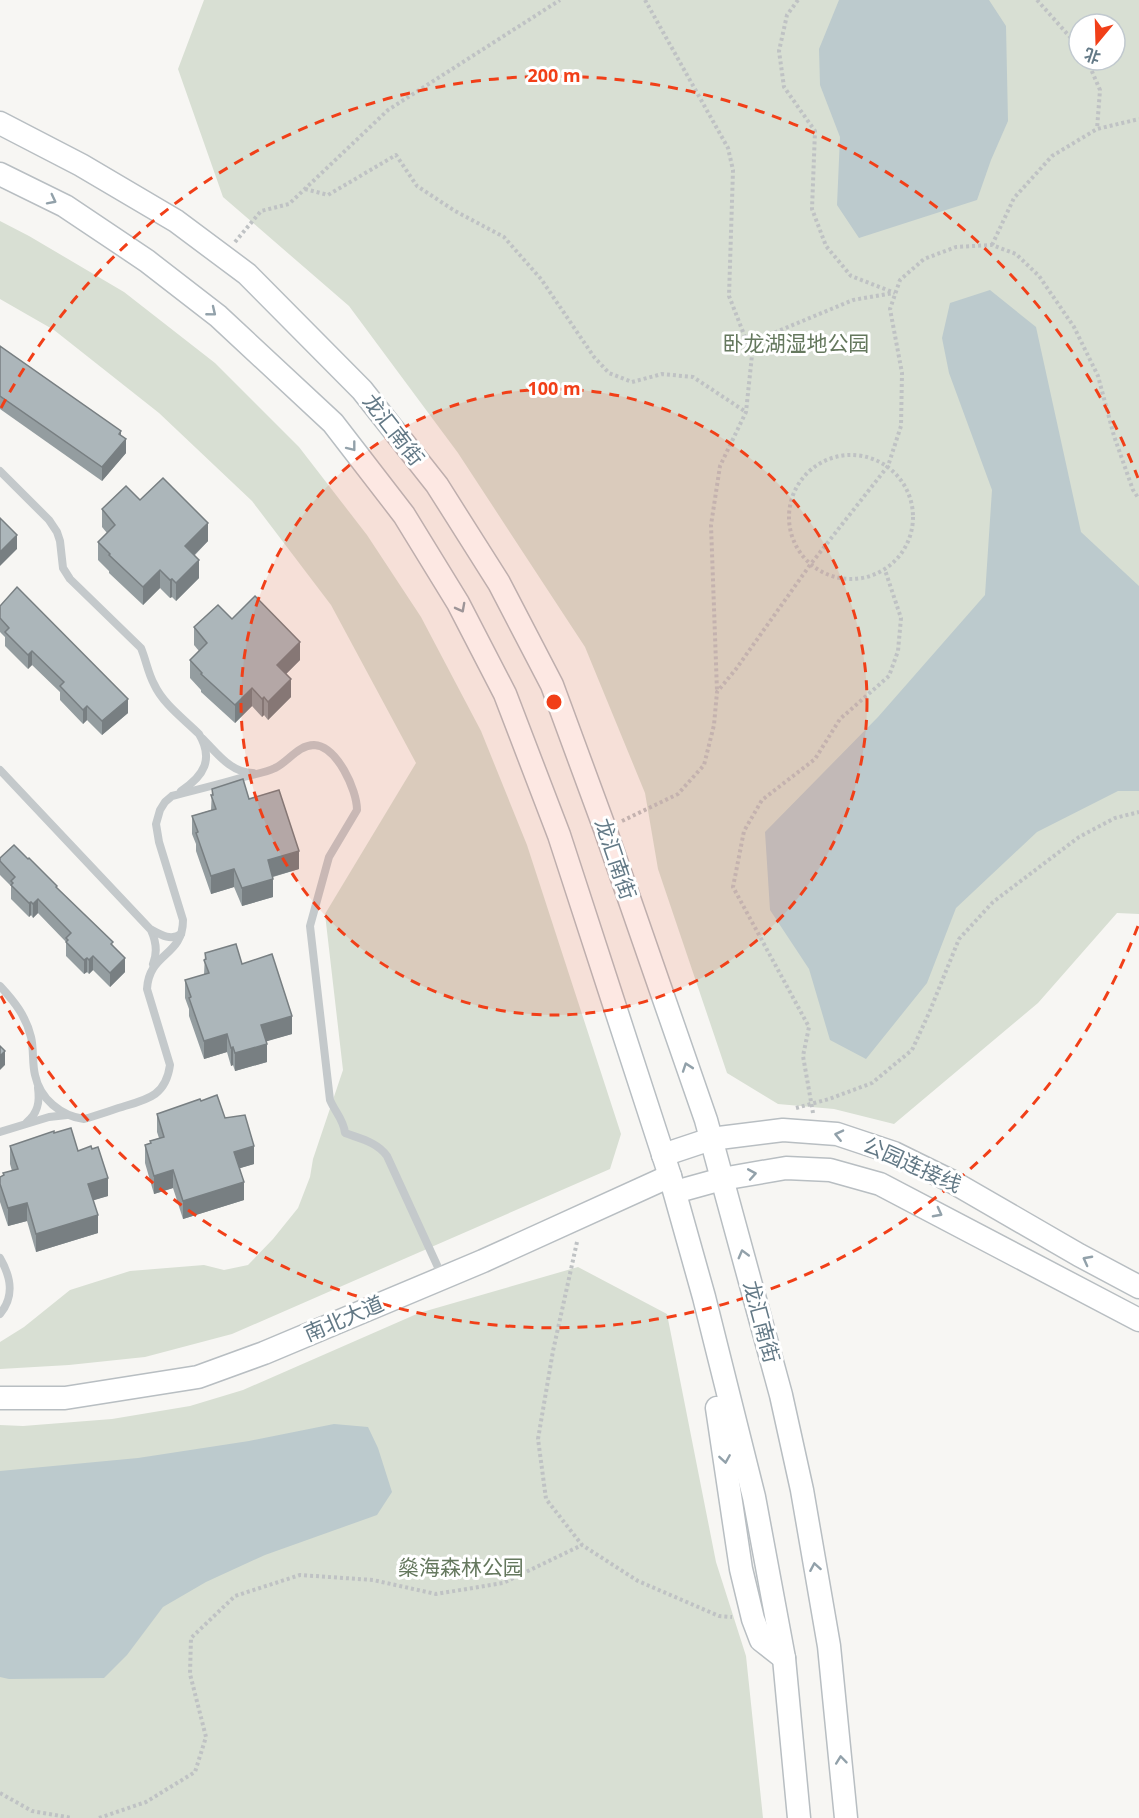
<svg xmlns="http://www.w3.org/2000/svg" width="1139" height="1818" font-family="'Noto Sans','Noto Sans SC',sans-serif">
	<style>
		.green { fill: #d8dfd3; fill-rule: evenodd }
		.water { fill: #bccacd }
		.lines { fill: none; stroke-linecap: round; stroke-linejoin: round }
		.secondary-casing { stroke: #b8bec2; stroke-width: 25 }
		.path { stroke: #bfc2c4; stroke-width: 4; stroke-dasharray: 3 3; stroke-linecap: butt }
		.lane { stroke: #c4c9cb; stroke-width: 8 }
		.secondary { stroke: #fff; stroke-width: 22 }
		.wall { fill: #949da0 }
		.shaded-wall { fill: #787f82 }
		.building { fill: #acb6ba; stroke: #787f82; stroke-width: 1.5 }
		.oneway { stroke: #92a1aa }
		.ring { fill: none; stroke: #f13f18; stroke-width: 3; stroke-dasharray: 10 8 }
		.labels { text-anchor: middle; stroke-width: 6; stroke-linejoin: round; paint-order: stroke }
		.park-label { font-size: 21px; fill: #65785e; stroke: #fff }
		.street-label { font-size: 21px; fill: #637986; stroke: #fff }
		.centre { fill: #f13f18; stroke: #fff; stroke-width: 3 }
		.ring-label { font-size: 18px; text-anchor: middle; font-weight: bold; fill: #f13f18; stroke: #fff; stroke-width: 6; stroke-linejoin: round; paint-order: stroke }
	</style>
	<rect width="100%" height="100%" fill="#f7f6f3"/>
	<g class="green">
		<path d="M204 0H1139V914L1117 913 1038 1003 894 1124 834 1109 778 1104 727 1073 658 869 645 793 585 647 458 453 349 306 223 197 178 69ZM1079 24H1115V60H1079Z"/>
		<path d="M0 221 29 236 124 292 215 363 299 447 367 535 421 617 481 731 527 845 621 1134 610 1169 232 1334 145 1357 69 1365 0 1369V1342L24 1327 70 1290 130 1271 204 1265 224 1270 248 1265 273 1239 298 1208 310 1177 313 1159 343 1070 325 914 416 763 331 605 252 501 159 413 54 330 0 299Z"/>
		<path d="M578 1267 667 1314 716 1562 746 1656 763 1818H0V1425L23 1426 112 1419 190 1406 243 1390 419 1313Z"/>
	</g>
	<g class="water">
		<path d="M839 0H989L1006 26 1008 121 991 160 977 200 859 238 837 205 840 137 820 85 819 49Z"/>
		<path d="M990 290 1036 327 1081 532 1139 586V791H1118L1037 832 956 908 927 983 866 1059 830 1040 809 969 770 910 765 832 878 717 985 595 992 490 949 373 942 338 950 303Z"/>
		<path d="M334 1424 368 1427 378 1448 392 1492 377 1515 265 1555 206 1582 163 1607 127 1655 104 1678 9 1679 0 1677V1471L138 1458 249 1441Z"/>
	</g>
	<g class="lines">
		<g class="secondary-casing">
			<g id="secondary">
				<path d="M0 123 81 165 176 221 247 274 362 390 437 485 499 583 552 685 605 829 706 1120 781 1395 802 1490 829 1646 846 1818"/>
				<path d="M0 174 65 206 147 261 218 316 333 423 404 515 458 603 505 694 559 835 670 1176 704 1297 754 1497 784 1658 799 1818"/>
				<path d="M663 1155 711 1139 783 1130 837 1134 894 1153 951 1181 1079 1255 1139 1287"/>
				<path d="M675 1192 722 1179 786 1168 830 1170 880 1184 1139 1320"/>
				<path d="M0 1398H65L198 1377 264 1353 483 1261 670 1176"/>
				<path d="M717 1408 741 1569 753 1619 761 1640 784 1658"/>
			</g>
		</g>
		<g class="path">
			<path d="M645 0 728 148 733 170 729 296 752 355 746 412 720 466 711 525 717 691"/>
			<path d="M798 0 787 15 779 51 784 87 815 131 812 209 826 246 851 276 895 293"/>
			<path d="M1037 0 1079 47"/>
			<path d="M1087 60 1100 90 1097 129"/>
			<path d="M305 189 328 195 396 155 417 186 455 211 504 237 541 279 594 357 609 373 632 382 662 374 693 377 746 412"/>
			<path d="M235 242 261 211 289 204 388 110 560 0"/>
			<path d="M992 245 1014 198 1052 156 1097 129 1139 119"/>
			<path d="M747 344 853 300 893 293"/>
			<circle cx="851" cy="517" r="62"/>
			<path d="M622 821 678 794 704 765 714 725 717 692 736 669 810 565 888 466 901 426 902 373 890 309 900 280 924 259 956 247 992 245 1016 254 1039 276 1074 327 1098 376 1114 436 1133 490 1139 499"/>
			<path d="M796 1108 829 1099 872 1083 912 1050 929 1013 959 939 993 902 1079 837 1115 818 1139 812"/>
			<path d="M813 1113 803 1056 809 1027 733 887 744 831 762 800 815 759 840 719 889 676 898 651 901 618 885 570"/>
			<path d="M577 1242 553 1351 538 1439 546 1499 582 1545 638 1581 719 1616 732 1617"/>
			<path d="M0 1793 32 1811 72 1818"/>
			<path d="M99 1818 146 1802 195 1772 206 1737 190 1674 191 1638 235 1596 300 1575 373 1580 436 1594 503 1583 582 1545"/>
		</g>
		<g class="lane">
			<path d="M0 471 49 520 57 532 60 541 63 568 70 579 141 648C146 660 148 673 154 684 163 704 184 719 199 734 214 759 204 776 181 791"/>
			<path d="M203 739C217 753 231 773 253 773"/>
			<path d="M0 770 151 930C156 941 158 952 153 964"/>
			<path d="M152 930C161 935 171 941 181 934"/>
			<path d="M0 986C14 1001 26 1016 31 1037 34 1049 32 1063 35 1075 40 1099 61 1116 84 1119 98 1115 112 1110 125 1106 150 1099 166 1094 170 1065L147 989C149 952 183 957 183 920L159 842 156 824 160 810 165 802 172 796C196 790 220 784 244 777 254 774 265 773 275 768 288 762 298 745 314 745 337 746 357 790 357 810L329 857 310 926 330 1100C335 1112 344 1120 345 1133 361 1139 377 1142 387 1156L442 1276"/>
			<path d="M27 1122C38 1113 40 1102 38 1088"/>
			<path d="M0 1132 49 1117 67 1115"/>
			<path d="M0 1258C11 1277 15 1296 0 1314"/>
		</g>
		<use href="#secondary" class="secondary"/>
	</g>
	<g class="wall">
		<path d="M0 346 121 436 126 453 102 481 0 409Z"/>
		<path d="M140 500 208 541 195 555 199 578 176 601 172 597 170 598 160 588 143 605 109 573V571L98 560V542L107 533 102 527V509Z"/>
		<path d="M0 606 128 713 102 735 87 720 83 724 60 700V692L32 665 28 669 5 646V637L0 632Z"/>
		<path d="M232 619 300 660 286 674 291 697 268 720 264 715 262 717 252 706 235 723 201 692V690L190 678V660L199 651 194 645V627Z"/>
		<path d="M212 789 249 799 299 869 273 877V897L242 906 234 887 211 894 196 851V844L192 834V816L211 810Z"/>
		<path d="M0 858 57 888 113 945 125 972 110 987 93 970 89 974 87 972 84 974 66 956V942L38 913 33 918 31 915 29 917 11 899V886L0 875Z"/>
		<path d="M205 953 242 964 292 1034 266 1041 267 1062 235 1071 233 1065 231 1066 227 1052 204 1059 189 1016V1009L185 998V980L204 975Z"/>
		<path d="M201 1101 225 1118 254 1164 240 1168 244 1200 183 1219 173 1188 154 1194 145 1163V1145L150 1143V1141L159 1138 157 1132V1114Z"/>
		<path d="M54 1133 78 1151 108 1196 93 1200 98 1233 36 1252 27 1221 8 1226 0 1202V1177L3 1176V1173L12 1171 10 1164V1146Z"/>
	</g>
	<g class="shaded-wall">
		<path d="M121 431V444L126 439V453L102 481V467Z"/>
		<path d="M208 523V541L185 564V546Z"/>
		<path d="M17 535V549L0 566V552Z"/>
		<path d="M199 560V578L176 601V583Z"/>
		<path d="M160 570V588L143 605V587Z"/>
		<path d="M172 579V597L170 598V580Z"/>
		<path d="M300 642V660L277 683V665Z"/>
		<path d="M32 651V665L28 669V655Z"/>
		<path d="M291 679V697L268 720V702Z"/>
		<path d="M252 688V706L235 723V705Z"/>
		<path d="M264 697V715L262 717V699Z"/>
		<path d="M128 699V713L102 735V721Z"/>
		<path d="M87 706V720L83 724V710Z"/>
		<path d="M299 851V869L268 878V860Z"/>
		<path d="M234 869V887L211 894V876Z"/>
		<path d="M273 879V897L242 906V888Z"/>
		<path d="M38 899V913L33 918V904Z"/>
		<path d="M31 902V915L29 917V903Z"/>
		<path d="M93 956V970L89 974V960Z"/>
		<path d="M87 958V972L84 974V960Z"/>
		<path d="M125 958V972L110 987V973Z"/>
		<path d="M292 1016V1034L261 1043V1025Z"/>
		<path d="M227 1034V1052L204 1059V1041Z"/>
		<path d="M267 1044V1062L235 1071V1053Z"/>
		<path d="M233 1047V1065L231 1066V1048Z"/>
		<path d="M5 1051V1065L0 1070V1056Z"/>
		<path d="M254 1146V1164L234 1170V1152Z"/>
		<path d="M173 1170V1188L154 1194V1176Z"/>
		<path d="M108 1178V1196L88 1202V1184Z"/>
		<path d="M244 1182V1200L183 1219V1201Z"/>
		<path d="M27 1203V1221L8 1226V1208Z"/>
		<path d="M98 1215V1233L36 1252V1234Z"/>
	</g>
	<g class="building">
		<path d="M0 346 121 431 119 434 126 439 102 467 0 396Z"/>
		<path d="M163 478 208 523 185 546 199 560 176 583 172 579 170 580 160 570 143 587 109 555 110 554 98 542 115 525 102 509 126 486 140 500Z"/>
		<path d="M0 518 17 535 0 552Z"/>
		<path d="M17 587 128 699 102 721 87 706 83 710 60 686 64 682 32 651 28 655 5 632 9 628 0 618V606Z"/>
		<path d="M255 596 300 642 277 665 291 679 268 702 264 697 262 699 252 688 235 705 201 674 202 673 190 660 207 643 194 627 218 605 232 619Z"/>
		<path d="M243 779 249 799 279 790 299 851 268 860 273 879 242 888 234 869 211 876 196 833 198 832 192 816 216 809 211 795H213L212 789Z"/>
		<path d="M14 845 28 859 29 858 57 886 56 887 113 942 111 944 125 958 110 973 93 956 89 960 87 958 84 960 66 942 68 940 66 938 71 933 38 899 33 904 31 902 29 903 11 885 13 883 11 881 15 877 0 861V858Z"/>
		<path d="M236 944 242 964 272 954 292 1016 261 1025 267 1044 235 1053 233 1047 231 1048 227 1034 204 1041 189 998 191 997 185 980 209 973 204 960 206 959 205 953Z"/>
		<path d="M0 1046 5 1051 0 1056Z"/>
		<path d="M217 1095 225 1118 245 1115 254 1146 234 1152 244 1182 183 1201 173 1170 154 1176 145 1145 151 1143 150 1141 164 1137 157 1114 200 1099 201 1101Z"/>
		<path d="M71 1128 78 1151 91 1146 92 1149 98 1147 108 1178 88 1184 98 1215 36 1234 27 1203 8 1208 0 1184V1177L4 1175 3 1173 18 1169 10 1146 54 1131V1133Z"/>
	</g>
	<defs><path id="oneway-chevron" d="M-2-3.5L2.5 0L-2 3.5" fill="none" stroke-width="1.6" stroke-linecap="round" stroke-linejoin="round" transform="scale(1.5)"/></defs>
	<g class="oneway">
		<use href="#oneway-chevron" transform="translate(52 200) rotate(27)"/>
		<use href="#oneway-chevron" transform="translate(212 312) rotate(39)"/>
		<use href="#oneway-chevron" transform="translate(352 447) rotate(52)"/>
		<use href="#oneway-chevron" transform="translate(461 608) rotate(62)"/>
		<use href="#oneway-chevron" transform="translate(687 1067) rotate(-109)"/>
		<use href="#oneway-chevron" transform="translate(839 1135) rotate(-167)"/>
		<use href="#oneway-chevron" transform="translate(752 1174) rotate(-10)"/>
		<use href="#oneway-chevron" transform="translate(938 1213) rotate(28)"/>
		<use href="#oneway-chevron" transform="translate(743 1254) rotate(-105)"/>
		<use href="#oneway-chevron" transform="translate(1087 1260) rotate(-152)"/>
		<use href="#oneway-chevron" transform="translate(725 1459) rotate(81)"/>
		<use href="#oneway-chevron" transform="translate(815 1567) rotate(-100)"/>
		<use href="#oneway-chevron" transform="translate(841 1760) rotate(-96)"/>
	</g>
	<circle cx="554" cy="702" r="313" fill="#f13f18" fill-opacity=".12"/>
	<g class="ring">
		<circle cx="554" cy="702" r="313"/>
		<path d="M1138 926A626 626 0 0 1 1 996M1 408A626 626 0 0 1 1138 478"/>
	</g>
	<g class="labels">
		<g class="park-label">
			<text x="796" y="351">卧龙湖湿地公园</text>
			<text x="461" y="1575">燊海森林公园</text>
		</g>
		<g class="street-label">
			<text transform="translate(393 430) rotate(52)" y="7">龙汇南街</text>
			<text transform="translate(615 859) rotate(71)" y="7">龙汇南街</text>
			<text transform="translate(912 1165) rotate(24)" y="7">公园连接线</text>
			<text transform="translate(344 1319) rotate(-23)" y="7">南北大道</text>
			<text transform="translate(761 1322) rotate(75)" y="7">龙汇南街</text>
		</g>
	</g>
	<circle cx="554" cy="702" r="9" class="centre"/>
	<g class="ring-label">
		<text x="554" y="82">200 m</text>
		<text x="554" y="395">100 m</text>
	</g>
	<g transform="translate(1097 42) rotate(199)"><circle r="28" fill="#ffffff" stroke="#c1c9cf" stroke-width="1.5"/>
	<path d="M0-4.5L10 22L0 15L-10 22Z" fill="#f13f18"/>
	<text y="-9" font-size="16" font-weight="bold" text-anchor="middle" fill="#637986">北</text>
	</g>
</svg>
